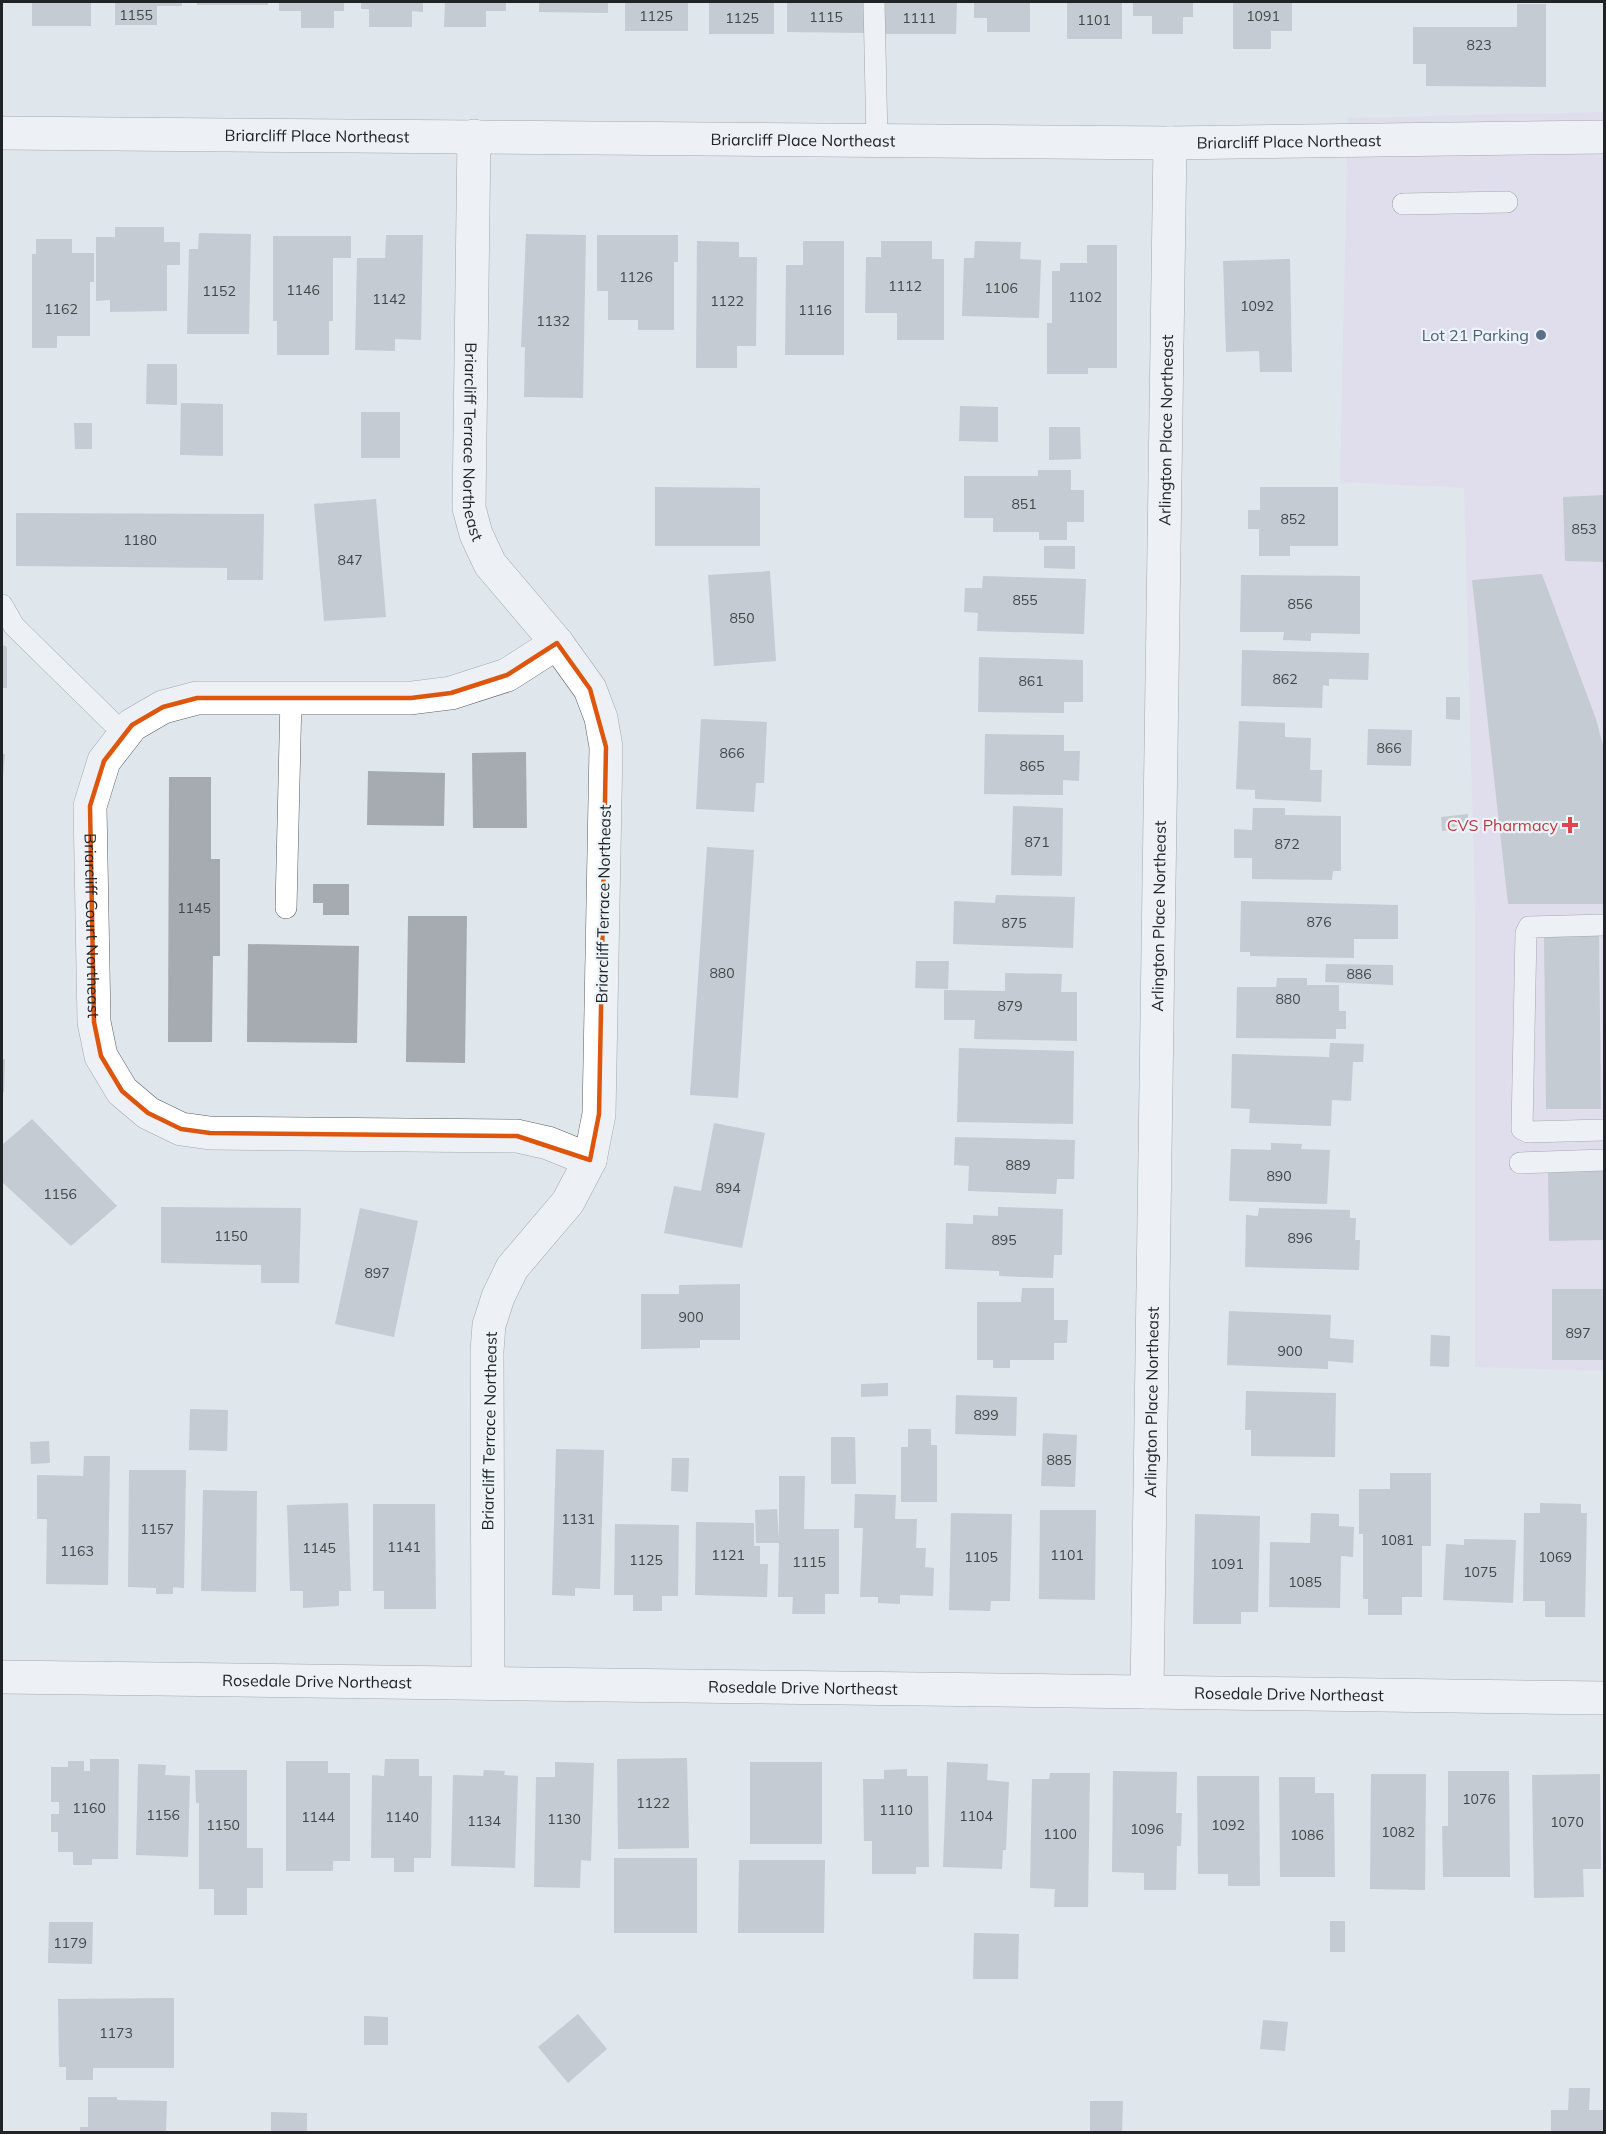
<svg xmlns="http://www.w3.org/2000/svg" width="1606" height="2134" font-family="Mulish,sans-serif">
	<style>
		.commercial { fill: #e2d6ea }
		.building { fill: #a5abb1 }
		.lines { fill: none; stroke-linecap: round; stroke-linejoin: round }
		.lane-casing { stroke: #5a6064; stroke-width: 22 }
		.street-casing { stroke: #5a6064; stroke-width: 34 }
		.lane { stroke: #fff; stroke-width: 21 }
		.street { stroke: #fff; stroke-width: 33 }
		.marked { fill: none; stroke: #de560d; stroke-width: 4.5; stroke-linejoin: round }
		.service-dot { fill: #5c6f8a; stroke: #edf4f9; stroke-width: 2 }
		.health-dot { fill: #e0444e; stroke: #edf4f9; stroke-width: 2 }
		.labels { text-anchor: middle; stroke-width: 4.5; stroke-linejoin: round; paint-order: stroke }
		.number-label { font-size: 14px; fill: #424649 }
		.street-label { font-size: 16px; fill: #212426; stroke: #edf4f9 }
		.service-label { font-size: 16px; fill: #4e5e75; stroke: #edf4f9; text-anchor: end }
		.health-label { font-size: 16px; fill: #be3a42; stroke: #edf4f9; text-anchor: end }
	</style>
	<rect width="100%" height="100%" fill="#dfe6ec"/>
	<path class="commercial" d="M1604 112V1371L1475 1367V907L1464 488 1340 482 1348 118Z"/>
	<g class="building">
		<rect x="32" y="2" width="59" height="24"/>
		<path d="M115 2H182V6H157V25H115Z"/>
		<rect x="197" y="2" width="71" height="3"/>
		<path d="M279 2H344V11H334V28H301V11H279Z"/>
		<path d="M361 2H423V12L412 11V27H369V9H361Z"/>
		<path d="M445 2H506V11H486V27H444Z"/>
		<path d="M539 2H608V13L539 12Z"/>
		<rect x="625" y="2" width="63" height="29"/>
		<rect x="709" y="2" width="65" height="32"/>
		<path d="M787 2H865V33L787 32Z"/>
		<path d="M882 2H957L956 34H882Z"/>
		<path d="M974 2H1030V32H987V18H974Z"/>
		<rect x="1067" y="2" width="55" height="37"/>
		<path d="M1133 2H1193V17H1183V34H1152V16H1133Z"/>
		<path d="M1233 2H1292V31H1271V49H1233Z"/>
		<path d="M1517 4H1546V87L1426 86V64H1413V27H1517Z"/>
		<path d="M115 227H164V242H180V265H167V311L110 312V300L96 301V237H115Z"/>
		<path d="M199 233 251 234 249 334H187L189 249H198Z"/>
		<path d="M526 234 586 235 583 398 524 397 525 347H521Z"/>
		<path d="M386 235H423L421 340 395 339V351L355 350 357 258H385Z"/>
		<path d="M597 235H678V262H674V330H638V320H608V291H597Z"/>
		<path d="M273 236H351V258H333V321H329V355H277V321H273Z"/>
		<path d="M36 239H72V253H94V282H90V336H57V348H32V254H36Z"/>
		<path d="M697 241 739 242V257H757L756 346H737V368H696Z"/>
		<path d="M803 241H844V355H785L786 265H803Z"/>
		<path d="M881 241H932V259H944V340H897V313H865L866 257H881Z"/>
		<path d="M975 241 1021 242 1020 259 1041 260 1039 318 962 316 964 258H974Z"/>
		<path d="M1087 245H1117V368H1088V374H1047V323H1052V271H1060V263H1087Z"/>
		<path d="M1290 259 1292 372H1260L1259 351 1226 352 1223 261Z"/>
		<path d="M147 364H177V405L146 404Z"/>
		<path d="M181 403 223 404V456L180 455Z"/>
		<path d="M960 406 998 407V442L959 441Z"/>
		<rect x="361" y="412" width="39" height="46"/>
		<path d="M74 423H92V449H75Z"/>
		<path d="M1049 427H1080L1081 459 1049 460Z"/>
		<path d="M1038 470H1071V490H1084V522H1067V540H1039V532H993V518H964V476H1038Z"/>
		<path d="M655 487 760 488V546H655Z"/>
		<path d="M1260 487H1338V546H1290V556H1259V529H1248V510H1260Z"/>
		<path d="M1604 495V562L1565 561 1563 497Z"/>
		<path d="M376 499 386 617 324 621 314 504Z"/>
		<path d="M16 513 264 514 263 580H227V568L16 566Z"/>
		<path d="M1044 546H1075V569L1044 568Z"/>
		<path d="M770 571 776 661 714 666 708 575Z"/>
		<path d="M1542 574 1596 719 1604 749V904H1508L1472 580Z"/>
		<path d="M1241 575 1360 576V634L1311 633V641L1283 640 1284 632H1240Z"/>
		<path d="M983 576 1086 579 1084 634 977 631 978 613 964 612 965 588H982Z"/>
		<path d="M2 645 6 646 7 648V688H2Z"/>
		<path d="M1242 650 1369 653 1368 680 1329 679V686L1323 685 1322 708 1241 706Z"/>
		<path d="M979 657 1083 660V702H1064V713L978 712Z"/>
		<path d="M1446 697H1460V720L1446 719Z"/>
		<path d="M701 719 767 722 764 783H756L754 812 696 809Z"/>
		<path d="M1239 721 1285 723V737L1311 738 1310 770H1322L1321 802 1255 799V790L1236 789Z"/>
		<path d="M1368 729 1412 730 1411 766 1367 765Z"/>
		<path d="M985 734 1064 735V751H1080L1079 781 1063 780V795L984 794Z"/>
		<path d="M526 752 527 828H473L472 753Z"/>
		<path d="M2 754H5L3 776H2Z"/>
		<path d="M368 771 445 773 444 826 367 825Z"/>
		<path d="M169 777H211V859H220V956H213L212 1042H168Z"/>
		<path d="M1013 806 1063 808 1062 876 1011 875Z"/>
		<path d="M1253 808H1285V815L1341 816V871H1333L1332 880 1252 879V858H1234V829L1252 830Z"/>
		<path d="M1468 814 1469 829 1442 831 1441 817Z"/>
		<path d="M707 847 754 850 738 1098 690 1095Z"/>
		<path d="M313 884H349V915H323V903H313Z"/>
		<path d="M996 895 1075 897 1073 948 953 944 954 901 995 903Z"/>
		<path d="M1241 901 1398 905V939H1354V958L1250 956V952H1240Z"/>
		<path d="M408 916H467L465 1063 406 1062Z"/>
		<path d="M1544 935H1599L1601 1109H1546Z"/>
		<path d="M248 944 359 946 357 1043 247 1042Z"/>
		<path d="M916 961H949L948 989 915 988Z"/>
		<path d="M1326 964 1393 965V985L1325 982Z"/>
		<path d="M1005 973 1062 974 1061 992H1077V1041L974 1039 975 1020H944V990L1005 991Z"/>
		<path d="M1277 978H1307V985H1339V1011H1346V1029H1336V1039L1236 1038 1237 987H1276Z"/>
		<path d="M1330 1043 1364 1044 1363 1062H1353L1351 1101 1332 1100 1331 1126 1249 1123 1250 1109 1231 1108 1232 1054 1329 1057Z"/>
		<path d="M959 1048 1074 1051 1073 1124 957 1122Z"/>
		<path d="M5 1059 4 1092 2 1093V1060Z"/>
		<path d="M32 1119 117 1206 71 1246 2 1182V1145Z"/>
		<path d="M714 1123 765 1133 742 1248 664 1233 674 1186 701 1191Z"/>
		<path d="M955 1137 1075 1140 1074 1179H1057L1056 1194 968 1191 969 1166 954 1165Z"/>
		<path d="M1271 1143 1302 1144 1301 1149 1330 1150 1327 1204 1229 1201 1231 1149 1271 1150Z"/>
		<path d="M1604 1169V1240L1549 1241 1548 1170Z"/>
		<path d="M161 1207 301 1208 299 1283H261V1265L161 1263Z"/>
		<path d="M998 1207 1063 1209 1062 1255H1054L1053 1278 999 1276V1271L945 1269 946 1223 973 1224V1215L998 1216Z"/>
		<path d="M360 1208 418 1221 394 1337 335 1324Z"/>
		<path d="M1259 1208 1350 1210V1218H1356L1355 1240H1360L1359 1270 1245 1267 1246 1215 1258 1216Z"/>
		<path d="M740 1284V1340H700V1348L641 1349V1294H679V1285Z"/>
		<path d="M1022 1288H1054V1320H1068L1067 1343H1054V1360H1010V1368H993V1360H977V1302H1021Z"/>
		<rect x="1552" y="1289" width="52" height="71"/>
		<path d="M1229 1311 1331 1315 1330 1338 1354 1340 1353 1363 1328 1361V1369L1227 1365Z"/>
		<path d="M1431 1335 1450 1336 1449 1367 1430 1366Z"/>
		<path d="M888 1383V1396L861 1397V1384Z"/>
		<path d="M1246 1391 1336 1393 1335 1457 1251 1456V1430H1245Z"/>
		<path d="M956 1395 1017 1397 1016 1436 955 1434Z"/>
		<path d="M190 1409 228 1410 227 1451 189 1450Z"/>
		<path d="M908 1429H931V1445H937V1502H901V1447H908Z"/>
		<path d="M1043 1433 1077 1435 1075 1487 1041 1486Z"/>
		<path d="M831 1437H855L856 1484H831Z"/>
		<path d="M49 1441 50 1463 31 1464 30 1442Z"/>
		<path d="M556 1449 604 1450 600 1589 575 1588V1596L552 1595Z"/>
		<path d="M84 1456H110L108 1585 46 1584 47 1519H37V1475L83 1476Z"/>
		<path d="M672 1458H689L688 1492 671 1491Z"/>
		<path d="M129 1470H186L184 1588 173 1587V1594H156V1588L128 1587Z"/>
		<path d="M1390 1473H1431V1546H1422V1597H1402V1615H1368V1599H1363V1534H1359V1489H1390Z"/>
		<path d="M779 1476H805L804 1529H839V1594H825V1614H792L793 1597H778L779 1543H756L755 1510 777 1509 779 1538Z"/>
		<path d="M203 1490 257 1491 256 1592 201 1591Z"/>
		<path d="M855 1494 896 1495 895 1519H917L916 1548H926L925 1567 934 1568 933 1596 900 1595V1604L878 1603V1597H860L863 1528H854Z"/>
		<path d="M348 1503 351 1591H339V1606L303 1608V1591H290L287 1505Z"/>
		<path d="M1540 1503 1581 1504V1513H1587L1585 1617H1545V1601H1523L1524 1513H1540Z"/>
		<path d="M373 1504H435L436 1609H384V1591H373Z"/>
		<path d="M1040 1510H1096L1095 1600 1039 1599Z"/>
		<path d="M951 1513 1012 1514 1010 1601H991L990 1611 949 1610Z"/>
		<path d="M1311 1513 1339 1514V1526L1354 1527 1353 1557 1341 1556 1340 1608 1269 1607 1270 1542 1310 1543Z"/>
		<path d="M1195 1514 1260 1516 1258 1612H1241V1624H1193Z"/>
		<path d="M696 1522 754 1523V1546H760V1564H768L767 1597 695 1595Z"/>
		<path d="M615 1524 679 1525 678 1596H662V1611H633V1595H614Z"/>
		<path d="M1464 1539 1516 1540 1513 1603 1443 1600 1446 1544 1464 1545Z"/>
		<path d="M687 1758 689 1848 618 1849 617 1759Z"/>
		<path d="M90 1759H119L118 1859H92V1865H73V1852H58V1832H51V1814H59V1802H51V1767H68V1761H84V1771H90Z"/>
		<path d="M385 1759H419V1776H432L431 1858H414V1872H394V1858H371L372 1775 384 1776Z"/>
		<path d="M286 1761H328V1773H350V1861H333V1871H286Z"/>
		<path d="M555 1762 594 1763 591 1861 581 1860 580 1888 534 1887 536 1777H555Z"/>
		<rect x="750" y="1762" width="72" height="82"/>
		<path d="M947 1762 988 1764 987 1780 1009 1782 1006 1850H1003L1002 1869 943 1867Z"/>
		<path d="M138 1764 166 1765 165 1775 190 1776 188 1857 136 1855Z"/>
		<path d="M907 1769V1776H928L929 1867H916V1874H872V1841H864L863 1779H884V1770Z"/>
		<path d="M195 1770H247V1848H263V1888H247V1915H214V1889H199V1803H196Z"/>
		<path d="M484 1770 505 1771 504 1775 518 1776 515 1868 451 1866 453 1775 483 1776Z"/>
		<path d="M1113 1771 1177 1772 1176 1813H1182L1181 1846H1177L1176 1890H1144V1873L1112 1872Z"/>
		<path d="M1448 1771H1509L1510 1877H1443L1442 1826H1448Z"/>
		<path d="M1050 1773H1090L1088 1907H1054L1055 1889 1030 1888 1032 1779H1049Z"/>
		<path d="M1371 1774H1426L1425 1890 1370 1889Z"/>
		<path d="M1600 1774 1601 1869H1583L1584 1897 1534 1898 1532 1775Z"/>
		<path d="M1197 1776H1259L1260 1886H1228V1874H1198Z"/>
		<path d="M1279 1777H1315V1793H1334L1335 1877H1280Z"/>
		<rect x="614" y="1858" width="83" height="75"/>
		<path d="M739 1860H825L824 1933H738Z"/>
		<rect x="1330" y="1921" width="15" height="31"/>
		<path d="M49 1922H93L92 1964 48 1963Z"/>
		<path d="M974 1933 1019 1934 1018 1979H973Z"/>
		<path d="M174 1998V2068H93V2080H66V2067H59L58 1999Z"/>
		<path d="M578 2014 607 2049 568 2083 538 2047Z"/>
		<path d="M364 2016 388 2017V2045H364Z"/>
		<path d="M1263 2020 1288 2022 1285 2051 1260 2049Z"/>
		<path d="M1569 2088H1590L1589 2110H1603V2132H1551V2110H1568Z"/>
		<path d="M88 2097H117V2100L167 2101 166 2132H80V2127H88Z"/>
		<path d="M1090 2101H1123L1122 2132H1090Z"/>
		<path d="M271 2112 307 2113V2132H271Z"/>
	</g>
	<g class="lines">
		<g class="lane-casing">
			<g id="lane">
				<path d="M874 2 877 140"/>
				<path d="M1403 204 1507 202"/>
				<path d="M2 605 14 626 125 735"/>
				<path d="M286 908 291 698"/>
				<path d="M1604 925 1529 927 1526 933 1522 1129 1528 1132 1604 1130"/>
				<path d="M1520 1163 1604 1160"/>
			</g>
		</g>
		<g class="street-casing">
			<g id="street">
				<path id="s1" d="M2 133 1170 143 1604 137"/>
				<path id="s2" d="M474 136 469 508 476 534 490 564 557 643 590 689 601 718 606 747 599 1114 590 1160 568 1202 512 1268 498 1297 489 1325 487 1351 488 1683"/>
				<path id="s3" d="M557 643 507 675 451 693 411 698H197L163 707 132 725 104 761 90 806 94 1022 101 1056 122 1091 148 1113 181 1129 210 1133 517 1136 548 1143 590 1160"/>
				<path id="s4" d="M2 1677 1604 1698"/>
				<path id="s5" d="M1147 1692 1170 143"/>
			</g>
		</g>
		<use href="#lane" class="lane"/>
		<use href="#street" class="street"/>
	</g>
	<path d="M0 0H1606V2134H0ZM557 643 590 689 606 747 599 1114 590 1160 517 1136 210 1133 181 1129 148 1113 122 1091 101 1056 94 1022 90 806 104 761 132 725 163 707 197 698H411L451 693 507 675Z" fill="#dfe6ec" fill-opacity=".55" fill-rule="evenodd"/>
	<path class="marked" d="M557 643 590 689 606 747 599 1114 590 1160 517 1136 210 1133 181 1129 148 1113 122 1091 101 1056 94 1022 90 806 104 761 132 725 163 707 197 698H411L451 693 507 675Z"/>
	<circle class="service-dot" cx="1541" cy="335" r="6"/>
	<path class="health-dot" d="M1567 816h6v6h6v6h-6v6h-6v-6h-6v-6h6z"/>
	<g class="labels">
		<g class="number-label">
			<text x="136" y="20">1155</text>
			<text x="656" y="21">1125</text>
			<text x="1263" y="21">1091</text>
			<text x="826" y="22">1115</text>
			<text x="742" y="23">1125</text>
			<text x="919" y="23">1111</text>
			<text x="1094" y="25">1101</text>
			<text x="1479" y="50">823</text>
			<text x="636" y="282">1126</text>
			<text x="905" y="291">1112</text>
			<text x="1001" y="293">1106</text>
			<text x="303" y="295">1146</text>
			<text x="219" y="296">1152</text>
			<text x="1085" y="302">1102</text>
			<text x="389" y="304">1142</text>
			<text x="727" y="306">1122</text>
			<text x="1257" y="311">1092</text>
			<text x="61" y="314">1162</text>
			<text x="815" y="315">1116</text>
			<text x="553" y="326">1132</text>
			<text x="1024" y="509">851</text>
			<text x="1293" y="524">852</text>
			<text x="1584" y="534">853</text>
			<text x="140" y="545">1180</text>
			<text x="350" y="565">847</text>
			<text x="1025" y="605">855</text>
			<text x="1300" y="609">856</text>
			<text x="742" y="623">850</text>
			<text x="1285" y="684">862</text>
			<text x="1031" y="686">861</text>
			<text x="1389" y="753">866</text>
			<text x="732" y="758">866</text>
			<text x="1032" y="771">865</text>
			<text x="1037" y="847">871</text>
			<text x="1287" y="849">872</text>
			<text x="194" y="913">1145</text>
			<text x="1319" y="927">876</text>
			<text x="1014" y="928">875</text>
			<text x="722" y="978">880</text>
			<text x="1359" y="979">886</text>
			<text x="1288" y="1004">880</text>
			<text x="1010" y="1011">879</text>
			<text x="1018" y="1170">889</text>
			<text x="1279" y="1181">890</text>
			<text x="728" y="1193">894</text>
			<text x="60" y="1199">1156</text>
			<text x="231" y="1241">1150</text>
			<text x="1300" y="1243">896</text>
			<text x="1004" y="1245">895</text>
			<text x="377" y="1278">897</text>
			<text x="691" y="1322">900</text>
			<text x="1578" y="1338">897</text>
			<text x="1290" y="1356">900</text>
			<text x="986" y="1420">899</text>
			<text x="1059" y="1465">885</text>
			<text x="578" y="1524">1131</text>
			<text x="157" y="1534">1157</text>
			<text x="1397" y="1545">1081</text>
			<text x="404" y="1552">1141</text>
			<text x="319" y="1553">1145</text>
			<text x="77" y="1556">1163</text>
			<text x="728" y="1560">1121</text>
			<text x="1067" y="1560">1101</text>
			<text x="981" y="1562">1105</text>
			<text x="1555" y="1562">1069</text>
			<text x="646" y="1565">1125</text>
			<text x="809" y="1567">1115</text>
			<text x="1227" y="1569">1091</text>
			<text x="1480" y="1577">1075</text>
			<text x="1305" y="1587">1085</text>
			<text x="1479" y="1804">1076</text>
			<text x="653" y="1808">1122</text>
			<text x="89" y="1813">1160</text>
			<text x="896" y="1815">1110</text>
			<text x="163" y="1820">1156</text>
			<text x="976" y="1821">1104</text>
			<text x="318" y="1822">1144</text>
			<text x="402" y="1822">1140</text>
			<text x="564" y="1824">1130</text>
			<text x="484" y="1826">1134</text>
			<text x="1567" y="1827">1070</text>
			<text x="223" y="1830">1150</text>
			<text x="1228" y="1830">1092</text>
			<text x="1147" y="1834">1096</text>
			<text x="1398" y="1837">1082</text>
			<text x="1060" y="1839">1100</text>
			<text x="1307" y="1840">1086</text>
			<text x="70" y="1948">1179</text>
			<text x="116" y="2038">1173</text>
		</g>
		<g class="street-label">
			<text dy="6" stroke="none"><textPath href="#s1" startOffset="315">Briarcliff Place Northeast</textPath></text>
			<text dy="6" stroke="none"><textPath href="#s1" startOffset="801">Briarcliff Place Northeast</textPath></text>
			<text dy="6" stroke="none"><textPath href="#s1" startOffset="1287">Briarcliff Place Northeast</textPath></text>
			<text dy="6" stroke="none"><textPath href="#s5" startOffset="1262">Arlington Place Northeast</textPath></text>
			<text dy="6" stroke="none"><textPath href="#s2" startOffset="306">Briarcliff Terrace Northeast</textPath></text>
			<text transform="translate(603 904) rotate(-89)" y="6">Briarcliff Terrace Northeast</text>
			<text dy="6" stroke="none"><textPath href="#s5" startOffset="776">Arlington Place Northeast</textPath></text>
			<text dy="6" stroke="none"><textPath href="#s3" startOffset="656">Briarcliff Court Northeast</textPath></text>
			<text dy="6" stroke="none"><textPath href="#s5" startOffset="290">Arlington Place Northeast</textPath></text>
			<text transform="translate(489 1431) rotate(-89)" y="6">Briarcliff Terrace Northeast</text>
			<text dy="6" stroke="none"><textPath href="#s4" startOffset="315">Rosedale Drive Northeast</textPath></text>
			<text dy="6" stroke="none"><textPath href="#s4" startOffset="801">Rosedale Drive Northeast</textPath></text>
			<text dy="6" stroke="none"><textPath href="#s4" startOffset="1287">Rosedale Drive Northeast</textPath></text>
		</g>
		<g class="service-label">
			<text x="1529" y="341">Lot 21 Parking</text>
		</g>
		<g class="health-label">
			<text x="1558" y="831">CVS Pharmacy</text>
		</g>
	</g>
	<rect width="1606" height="2134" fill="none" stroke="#212426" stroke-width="6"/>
</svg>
